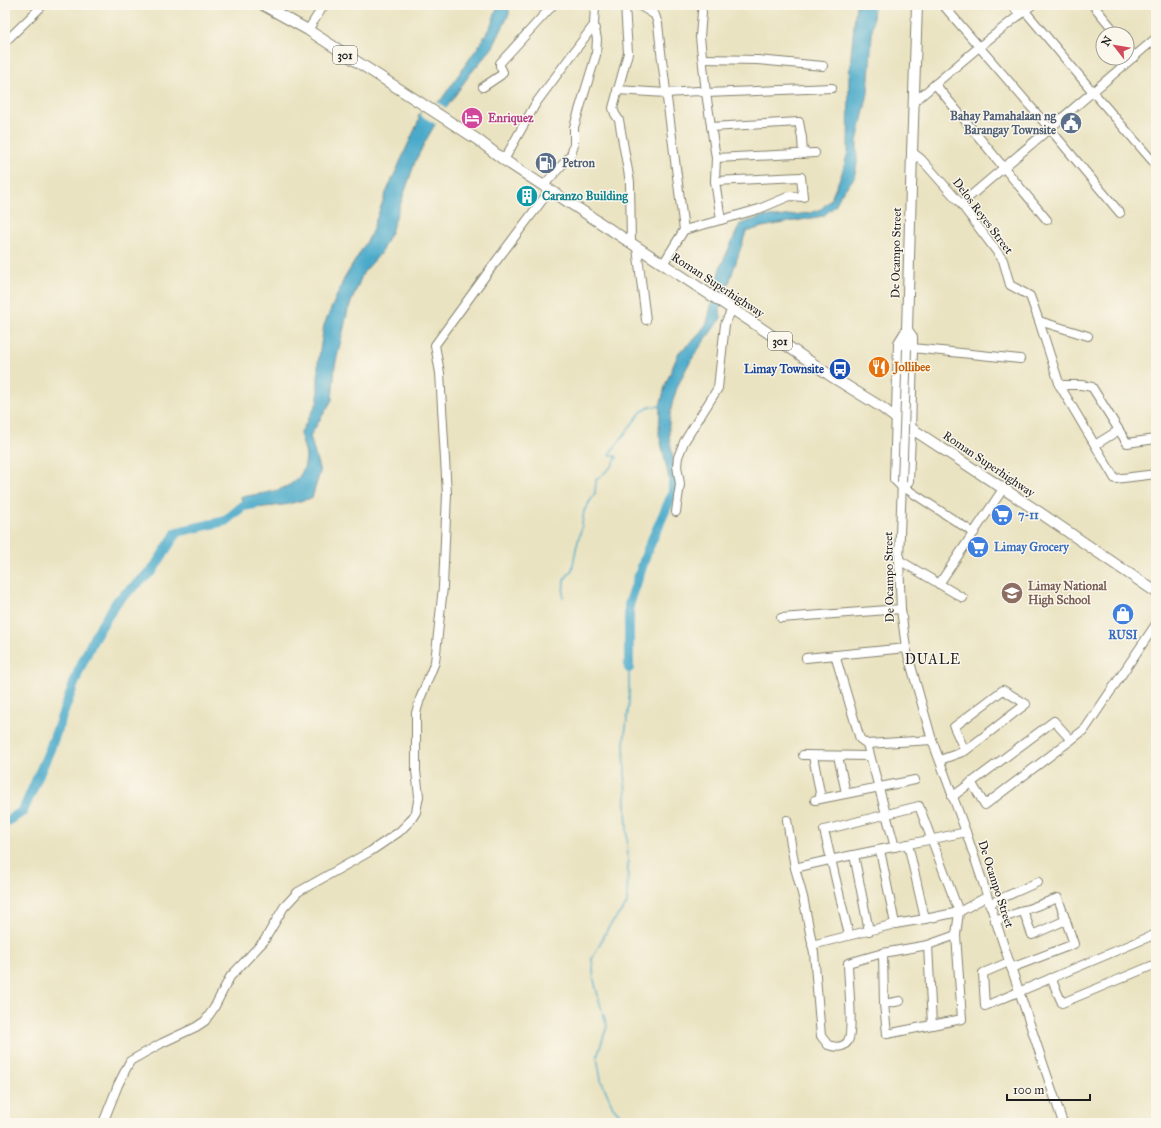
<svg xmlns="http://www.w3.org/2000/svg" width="1161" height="1128" font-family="'IM FELL Great Primer',serif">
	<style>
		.water { fill: #4baaca; stroke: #346373 }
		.pier { fill: #eae3c1 }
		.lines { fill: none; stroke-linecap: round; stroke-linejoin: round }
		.stream { stroke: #4baaca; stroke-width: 1.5 }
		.river { stroke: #4baaca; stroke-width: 10 }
		.minor-casing { stroke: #83806e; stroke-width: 10 }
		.major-casing { stroke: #83806e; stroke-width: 12 }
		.minor { stroke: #fff; stroke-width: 8 }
		.major { stroke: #fff; stroke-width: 10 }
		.minor-bridge-casing { stroke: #83806e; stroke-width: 10; stroke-linecap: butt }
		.minor-bridge { stroke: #fff; stroke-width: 8 }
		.labels { text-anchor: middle; stroke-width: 3; stroke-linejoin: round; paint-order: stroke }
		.shield { fill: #fbf7ec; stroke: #5f5e5a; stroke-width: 1 }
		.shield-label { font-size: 11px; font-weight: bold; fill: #1c1c1c }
		.service-label { font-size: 12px; font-weight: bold; fill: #4e5e75; stroke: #fbf7ec; text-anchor: end }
		.hotel-label { font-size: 12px; font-weight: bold; fill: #b23c85; stroke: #fbf7ec; text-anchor: start }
		.culture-label { font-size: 12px; font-weight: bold; fill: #0d838f; stroke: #fbf7ec; text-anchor: start }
		.street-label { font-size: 12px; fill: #1c1c1c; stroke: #fbf7ec }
		.food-label { font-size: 12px; font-weight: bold; fill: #c56008; stroke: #fbf7ec; text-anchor: start }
		.transit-label { font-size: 12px; font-weight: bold; fill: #164399; stroke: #fbf7ec; text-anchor: end }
		.shop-label { font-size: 12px; font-weight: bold; fill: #366cbe; stroke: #fbf7ec; text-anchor: start }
		.education-label { font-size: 12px; font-weight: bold; fill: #785e54; stroke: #fbf7ec; text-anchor: start }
		.quarter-label { font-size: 14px; letter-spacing: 1px; fill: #1c1c1c; stroke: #fbf7ec }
	</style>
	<rect width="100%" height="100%" fill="#fbf7ec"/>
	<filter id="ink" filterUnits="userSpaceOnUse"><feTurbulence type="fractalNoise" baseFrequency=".025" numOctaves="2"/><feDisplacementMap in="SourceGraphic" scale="8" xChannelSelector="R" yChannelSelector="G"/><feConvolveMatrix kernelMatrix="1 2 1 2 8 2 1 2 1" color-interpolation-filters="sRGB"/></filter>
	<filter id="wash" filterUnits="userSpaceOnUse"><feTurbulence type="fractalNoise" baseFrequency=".012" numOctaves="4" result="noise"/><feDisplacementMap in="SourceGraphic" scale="16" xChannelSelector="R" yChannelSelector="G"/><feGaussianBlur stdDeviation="0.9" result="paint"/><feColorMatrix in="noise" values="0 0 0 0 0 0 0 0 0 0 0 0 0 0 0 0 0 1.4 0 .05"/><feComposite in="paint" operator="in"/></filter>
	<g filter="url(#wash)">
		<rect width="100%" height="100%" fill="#eae3c1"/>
		<g class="water">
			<path d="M498 5H509V14L493 47 470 74 437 121 426 140 415 162 391 232 380 254 363 273 348 310 335 366 332 400 310 436 320 472 312 498 284 505 244 509 241 497C267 492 303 492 306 458 306 451 302 441 300 434L318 401V363L324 325 344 279 370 236 386 193 419 120 418 115 441 100 482 41 492 23Z"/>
			<path d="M856 5H874L868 93 857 142V164L854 178 841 194 835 206 823 216 762 227 746 232 720 310 721 318C700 347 678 373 671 409 670 417 668 425 669 433 671 455 679 474 676 497L669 494 670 482 659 434 660 406 666 383 679 352 695 339 707 323 720 268 740 224 765 216 776 217 810 213 821 209 831 199 842 173 848 152 849 77Z"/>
		</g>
		<path class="pier" d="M435 101 448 109 437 125 420 115 423 109Z"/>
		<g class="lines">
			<g class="stream">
				<path d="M563 597 564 580 572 570 576 549 581 530 584 511 595 493 596 480 612 466 617 457 609 454 618 443 641 412 650 407 662 406"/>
				<path d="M628 1123 613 1107 601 1080 597 1057 607 1026 600 1004 594 980 592 959 608 928 627 904 628 864 624 743 629 703V668"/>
			</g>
			<g class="river">
				<path d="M629 668V605L648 549 673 493V482"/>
				<path d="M5 823 23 811 50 749 79 670 95 636 118 600 152 571 177 532 225 521 243 506 255 504"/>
			</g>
		</g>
	</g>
	<g filter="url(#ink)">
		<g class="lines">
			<g class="minor-casing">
				<g id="minor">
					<path d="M625 5 628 53 613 108 615 114 619 120 630 182 631 243"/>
					<path d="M639 5 655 15 658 24 661 52 684 230 663 264"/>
					<path d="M943 5 1050 129 1120 213"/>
					<path d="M1012 5 1020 15"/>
					<path d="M1093 5 1117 34"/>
					<path d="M1025 11 1093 92 1156 165"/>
					<path d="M702 12 700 37 706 93 832 88"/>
					<path d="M308 30 324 5"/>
					<path d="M5 42 43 5"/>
					<path d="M1127 47 1135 57"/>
					<path d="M703 59 757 60 823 66"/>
					<path d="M935 84 1047 220"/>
					<path d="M483 87 501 75 503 72 500 66V63L553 5"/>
					<path d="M617 90 666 93 698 91 706 93 716 158 715 181 721 220 684 230"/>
					<path d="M914 102 979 47 1032 5"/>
					<path d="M711 127 799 122 802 138 803 154"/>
					<path d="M912 152 921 159 961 204 1003 260 1010 285 1030 296 1039 321 1088 336"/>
					<path d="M716 158 815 153"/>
					<path d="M504 160 536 103 594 25"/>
					<path d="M715 181 801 177 803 197 790 196 759 209 721 220"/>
					<path d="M543 186 571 155 574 144V127L596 55 597 39 594 25 595 5"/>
					<path d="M961 204 1156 38"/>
					<path d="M637 248 646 320"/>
					<path d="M1039 321 1060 386 1115 479 1156 474"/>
					<path d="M912 348 1020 359"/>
					<path d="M907 349V330"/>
					<path d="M1059 385H1081L1092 387 1127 443 1156 439"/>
					<path d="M1095 445 1119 430"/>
					<path d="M902 482 899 560 901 609 906 648 932 740 966 832 1063 1123"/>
					<path d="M902 486 974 533"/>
					<path d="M676 512 680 484 677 466 678 457 684 442 718 388 725 324 732 309"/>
					<path d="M899 560 963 598"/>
					<path d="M939 584 1003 489"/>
					<path d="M781 618 901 609"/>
					<path d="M835 655 860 739 867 744 932 740"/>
					<path d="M806 658 906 648"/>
					<path d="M1071 740 1085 729 1156 624"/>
					<path d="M867 744 895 847"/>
					<path d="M803 755 870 756"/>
					<path d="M813 756 821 798"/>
					<path d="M838 756 846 793"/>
					<path d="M940 760 965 751 1026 704 1003 690 954 727 965 751"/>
					<path d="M952 797 1054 721 1071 740 985 805 971 782"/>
					<path d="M815 800 915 780"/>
					<path d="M787 820 795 868 803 897 814 953 821 1036 828 1045C834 1047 843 1049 848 1041 854 1032 848 977 848 963L883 953 928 945 956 935"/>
					<path d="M908 844 925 919"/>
					<path d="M880 850 895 924"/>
					<path d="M854 855 869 931"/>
					<path d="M795 868C851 854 909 845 966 832"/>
					<path d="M989 904 1038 882"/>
					<path d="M1023 910 1032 935 1066 920"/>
					<path d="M995 921 1058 898 1074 944 1011 968"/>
					<path d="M849 935 824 830 919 806 959 912 956 935 962 1019 887 1034 884 1004 883 953"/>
					<path d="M812 945 895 924 925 919 959 912 986 897"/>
					<path d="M928 945 932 1025"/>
					<path d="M1009 962 983 973 985 1006 1156 934"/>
					<path d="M1051 978 1062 1003 1156 964"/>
					<path d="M884 1004 900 1001"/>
					<path d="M103 1123 118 1085 130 1061 162 1043 196 1027 205 1021 214 1008 230 977 264 941 284 907 298 892 371 851 399 832 411 820 416 812 419 796 416 771V713L420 699 435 662 443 587 447 494 440 373 435 345 491 268 550 190"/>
				</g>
			</g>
			<g class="major-casing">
				<g id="major">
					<path d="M263 5 308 30 478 140 504 160 758 326 834 378 881 407 897 419 1039 512 1156 592"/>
					<path d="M907 330 912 152 917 5"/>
					<path d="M907 330 912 337V348L910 436 908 481 906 484 902 486 895 479 899 343Z"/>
				</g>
			</g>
			<use href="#minor" class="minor"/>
			<use href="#major" class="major"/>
			<g class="minor-bridge-casing">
				<path id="minor-bridge" d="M902 482 907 349"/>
			</g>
			<use href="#minor-bridge" class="minor-bridge"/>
		</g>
	</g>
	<defs>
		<g id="hotel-disc" transform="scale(1.15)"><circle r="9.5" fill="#d1479c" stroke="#fbf7ec"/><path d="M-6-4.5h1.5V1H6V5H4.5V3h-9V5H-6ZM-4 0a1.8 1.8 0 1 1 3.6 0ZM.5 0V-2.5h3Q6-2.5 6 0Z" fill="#fff"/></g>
		<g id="civic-disc" transform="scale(1.15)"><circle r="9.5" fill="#5c6f8a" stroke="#fbf7ec"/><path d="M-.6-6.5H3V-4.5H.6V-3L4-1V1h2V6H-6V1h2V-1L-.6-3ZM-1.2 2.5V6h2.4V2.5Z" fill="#fff"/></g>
		<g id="fuel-disc" transform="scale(1.15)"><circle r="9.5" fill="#5c6f8a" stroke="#fbf7ec"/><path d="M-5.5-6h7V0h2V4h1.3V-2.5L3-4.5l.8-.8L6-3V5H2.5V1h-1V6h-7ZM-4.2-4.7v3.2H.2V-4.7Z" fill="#fff"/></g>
		<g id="building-disc" transform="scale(1.15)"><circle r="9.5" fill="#0f9aa8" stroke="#fbf7ec"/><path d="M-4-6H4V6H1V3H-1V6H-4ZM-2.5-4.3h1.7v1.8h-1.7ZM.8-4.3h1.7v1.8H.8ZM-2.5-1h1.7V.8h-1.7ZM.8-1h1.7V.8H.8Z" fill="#fff"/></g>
		<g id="restaurant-disc" transform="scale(1.15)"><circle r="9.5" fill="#e8710a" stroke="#fbf7ec"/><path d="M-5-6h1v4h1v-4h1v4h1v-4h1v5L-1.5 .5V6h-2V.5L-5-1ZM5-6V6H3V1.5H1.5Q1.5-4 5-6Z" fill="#fff"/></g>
		<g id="bus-disc" transform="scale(1.15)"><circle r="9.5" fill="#1a4fb4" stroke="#fbf7ec"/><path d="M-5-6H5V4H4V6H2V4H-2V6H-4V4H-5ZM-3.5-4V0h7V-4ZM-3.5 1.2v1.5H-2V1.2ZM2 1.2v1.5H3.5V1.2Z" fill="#fff"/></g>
		<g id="supermarket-disc" transform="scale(1.15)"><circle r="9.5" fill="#3f7fe0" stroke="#fbf7ec"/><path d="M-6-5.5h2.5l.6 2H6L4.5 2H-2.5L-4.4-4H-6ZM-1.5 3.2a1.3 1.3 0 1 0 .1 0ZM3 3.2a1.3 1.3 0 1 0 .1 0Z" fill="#fff"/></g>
		<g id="school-disc" transform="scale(1.15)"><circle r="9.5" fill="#8d6e63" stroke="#fbf7ec"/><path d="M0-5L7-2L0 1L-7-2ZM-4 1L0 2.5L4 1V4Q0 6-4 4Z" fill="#fff"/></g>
		<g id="shop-disc" transform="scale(1.15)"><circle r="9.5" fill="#3f7fe0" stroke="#fbf7ec"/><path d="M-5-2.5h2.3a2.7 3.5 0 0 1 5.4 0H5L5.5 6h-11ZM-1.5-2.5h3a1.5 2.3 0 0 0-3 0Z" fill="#fff"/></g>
	</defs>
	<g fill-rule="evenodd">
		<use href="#hotel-disc" x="472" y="118"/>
		<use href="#civic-disc" x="1071" y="123"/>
		<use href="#fuel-disc" x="546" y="163"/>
		<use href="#building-disc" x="527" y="196"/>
		<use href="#restaurant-disc" x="879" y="367"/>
		<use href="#bus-disc" x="840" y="369"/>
		<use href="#supermarket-disc" x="1002" y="515"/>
		<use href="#supermarket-disc" x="978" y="547"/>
		<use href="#school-disc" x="1012" y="593"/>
		<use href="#shop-disc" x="1123" y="614"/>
	</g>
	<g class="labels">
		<g class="shield">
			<rect x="333" y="46" width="24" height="18" rx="3"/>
			<rect x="768" y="332" width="24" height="18" rx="3"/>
		</g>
		<g class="shield-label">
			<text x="345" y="59">301</text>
			<text x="780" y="345">301</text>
		</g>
		<g class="service-label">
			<text x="1056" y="120">Bahay Pamahalaan ng<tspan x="1056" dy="14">Barangay Townsite</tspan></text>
			<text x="562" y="167" text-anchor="start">Petron</text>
		</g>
		<g class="hotel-label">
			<text x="488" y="122">Enriquez</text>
		</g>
		<g class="culture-label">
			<text x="542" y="200">Caranzo Building</text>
		</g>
		<g class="street-label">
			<text transform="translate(983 216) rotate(53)" y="4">Delos Reyes Street</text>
			<text transform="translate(896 253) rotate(-89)" y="4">De Ocampo Street</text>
			<text transform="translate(718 285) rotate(33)" y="4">Roman Superhighway</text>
			<text transform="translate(989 464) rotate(34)" y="4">Roman Superhighway</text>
			<text transform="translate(889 577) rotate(-91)" y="4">De Ocampo Street</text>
			<text transform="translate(996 884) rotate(72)" y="4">De Ocampo Street</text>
		</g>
		<g class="food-label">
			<text x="894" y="371">Jollibee</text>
		</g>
		<g class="transit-label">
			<text x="824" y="373">Limay Townsite</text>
		</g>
		<g class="shop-label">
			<text x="1018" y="519">7-11</text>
			<text x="994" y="551">Limay Grocery</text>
			<text x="1123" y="639" text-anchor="middle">RUSI</text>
		</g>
		<g class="education-label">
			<text x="1028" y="590">Limay National<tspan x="1028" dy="14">High School</tspan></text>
		</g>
		<g class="quarter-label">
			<text x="933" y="664">DUALE</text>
		</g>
	</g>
	<rect width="1161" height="1128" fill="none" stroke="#fbf7ec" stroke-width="20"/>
	<g transform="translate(1115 46) rotate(301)"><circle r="19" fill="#fbf7ec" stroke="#a29f99"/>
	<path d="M0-3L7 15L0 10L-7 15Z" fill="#d1495b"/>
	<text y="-6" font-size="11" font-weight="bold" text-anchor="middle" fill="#1c1c1c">N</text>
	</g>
	<path d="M1007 1094v6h83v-6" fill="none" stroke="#1c1c1c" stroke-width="2"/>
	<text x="1013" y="1094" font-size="12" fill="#1c1c1c" stroke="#fbf7ec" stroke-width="3" paint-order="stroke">100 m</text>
</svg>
